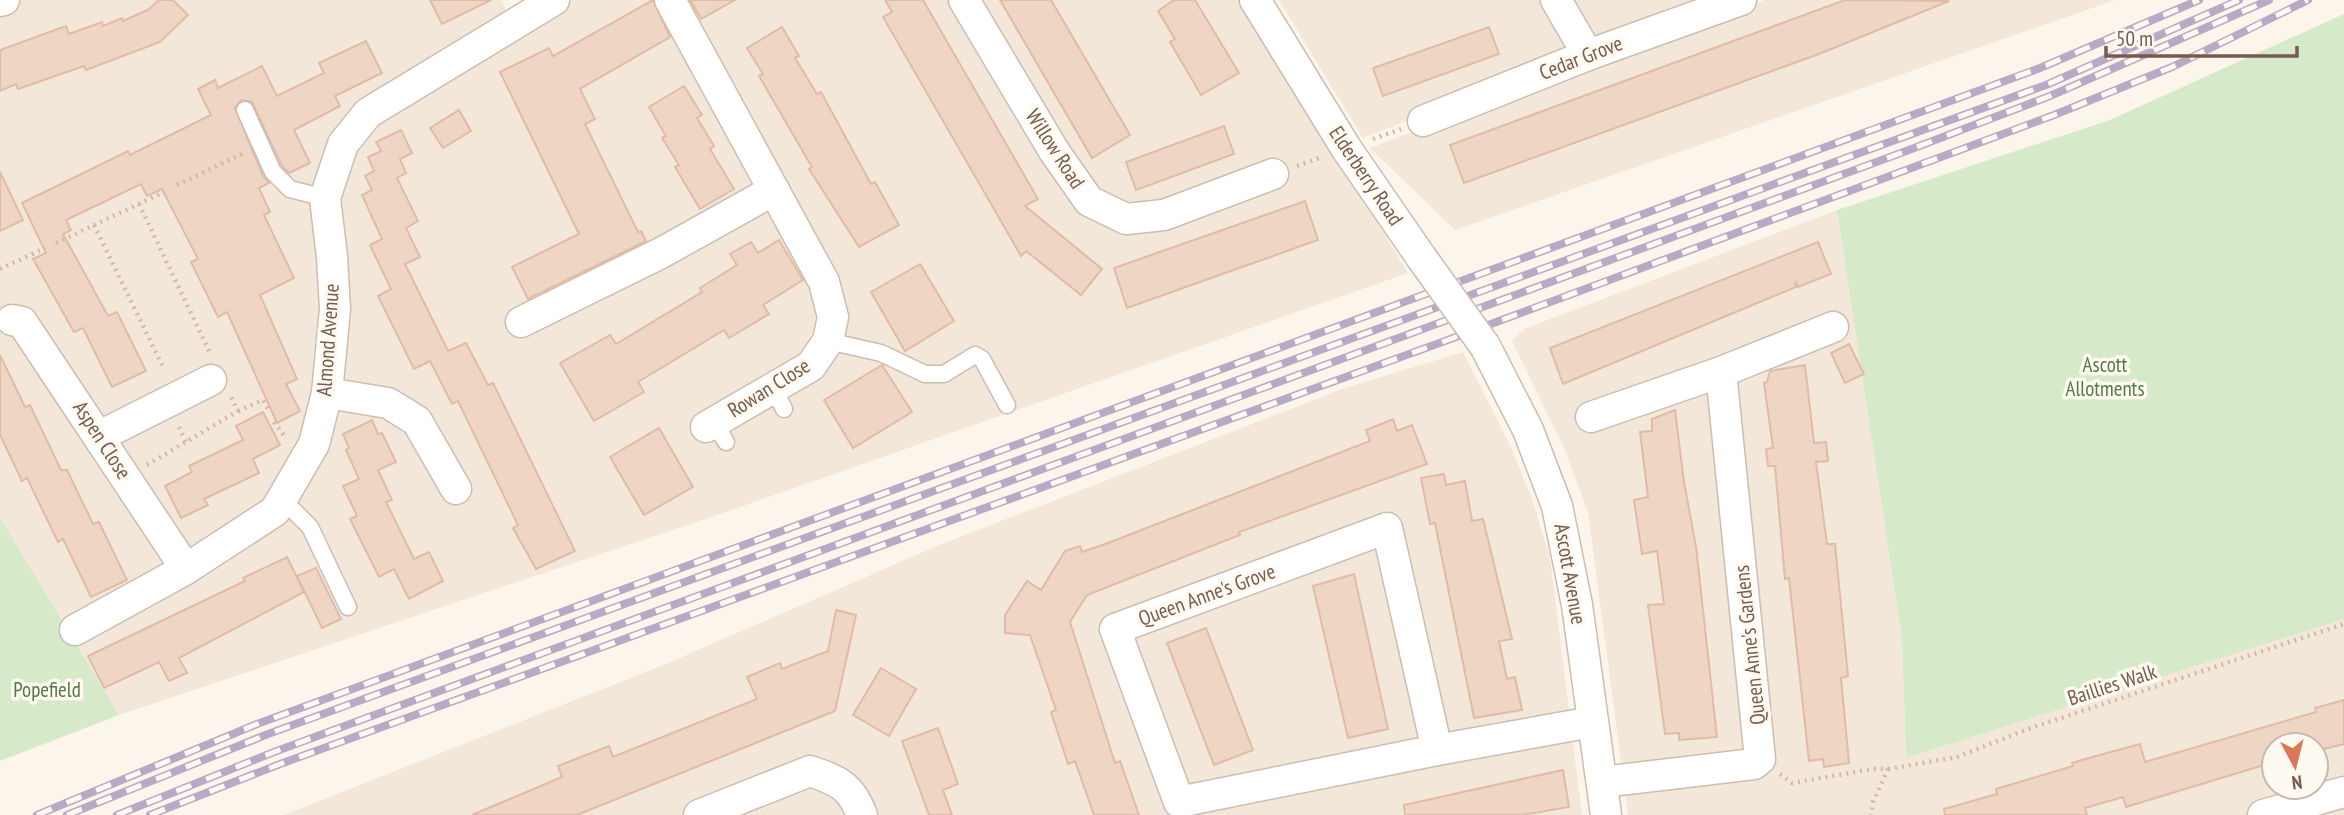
<svg xmlns="http://www.w3.org/2000/svg" width="2344" height="815" font-family="'PT Sans Narrow',sans-serif">
	<style>
		.residential { fill: #f3e7d9; fill-rule: evenodd }
		.green { fill: #d6e9c9 }
		.building { fill: #efd5c4; stroke: #e0bca6; stroke-width: 2 }
		.lines { fill: none; stroke-linecap: round; stroke-linejoin: round }
		.service-casing { stroke: #cdbdb1; stroke-width: 19 }
		.minor-casing { stroke: #cdbdb1; stroke-width: 33 }
		.path { stroke: #d4b8a7; stroke-width: 4.5; stroke-dasharray: 2 5; stroke-linecap: butt }
		.service { stroke: #fff; stroke-width: 16 }
		.minor { stroke: #fff; stroke-width: 30 }
		.rail-casing { stroke: #b8a9c5; stroke-width: 8 }
		.rail { stroke: #fef9f1; stroke-width: 5; stroke-dasharray: 16; stroke-linecap: butt }
		.minor-bridge-casing { stroke: #cdbdb1; stroke-width: 33; stroke-linecap: butt }
		.minor-bridge { stroke: #fff; stroke-width: 30 }
		.labels { text-anchor: middle; stroke-width: 7; stroke-linejoin: round; paint-order: stroke }
		.street-label { font-size: 21px; fill: #755c4f; stroke: #fef9f1 }
		.park-label { font-size: 21px; fill: #567948; stroke: #fef9f1 }
	</style>
	<rect width="100%" height="100%" fill="#fbf5eb"/>
	<g class="residential">
		<path d="M0 0H501L518 33 572 0H1240L1408 273 720 514 119 715 0 518Z"/>
		<path d="M1279 0H1731L1578 54 1363 138Z"/>
		<path d="M1765 0H2115L1455 230 1370 148Z"/>
		<path d="M1837 210 1902 639 1906 758 2344 619V815H1628L1588 512 1564 448 1512 341 1524 329ZM2274 745H2316V787H2274Z"/>
		<path d="M1463 352 1511 447 1532 499 1550 558 1582 815H284L666 664 937 546 1342 389Z"/>
	</g>
	<g class="green">
		<path d="M2344 14V619L1906 758 1902 639 1837 210 2110 120Z"/>
		<path d="M0 518 119 715 0 761Z"/>
	</g>
	<g class="building">
		<path d="M159 0H173L188 15 160 42 86 70 84 66 18 89 16 84 0 91V50L66 26 69 34 102 22 103 26 122 18 123 21 148 10Z"/>
		<path d="M430 0H491L442 24Z"/>
		<path d="M653 0 670 37 580 89 595 119 585 124 638 232 641 231 646 241 528 299 512 267 579 234 500 72 549 48 553 56Z"/>
		<path d="M690 0H735L701 19Z"/>
		<path d="M885 0H923L1038 199 1025 206 1102 269 1081 295 1026 251 1021 256 883 17 892 12Z"/>
		<path d="M1000 0H1051L1130 135 1092 158Z"/>
		<path d="M1174 0H1195L1239 73 1201 95 1170 42 1175 39 1158 11Z"/>
		<path d="M1845 0 1949 1 1819 54 1464 183 1450 145Z"/>
		<path d="M782 27 799 56 795 58 817 94 821 92 871 184 875 182 899 225 859 247 809 169 812 167 759 76 763 74 747 48Z"/>
		<path d="M1489 27 1499 54 1383 96 1373 68Z"/>
		<path d="M366 41 382 73 335 96 340 106 294 130 310 163 289 173 282 166 252 102 241 100 235 108 263 176 269 183 259 188 270 212 264 215 294 278 260 295 297 379 286 384 300 411 277 423 227 312 218 317 191 262 198 259 162 189 147 196 141 184 66 220 71 230 63 234 108 316 117 312 146 371 112 387 83 328 74 332 33 259 46 253 22 203 128 151 130 155 211 115 198 89 215 80 218 88 262 66 277 96 324 73 319 63Z"/>
		<path d="M684 86 702 115 697 118 714 146 710 149 734 189 700 209 675 167 679 165 662 138 666 136 649 107Z"/>
		<path d="M459 110 471 131 443 148 430 128Z"/>
		<path d="M1224 126 1234 154 1136 190 1126 162Z"/>
		<path d="M401 130 412 153 400 159 406 173 397 178 418 221 406 228 420 257 405 264 448 351 466 343 488 385 493 383 575 551 536 569 513 528 518 525 458 401 452 404 430 361 414 369 378 296 391 289 370 245 382 239 362 195 372 190 365 176 374 171 368 157 381 151 376 142Z"/>
		<path d="M0 172 23 220 0 231Z"/>
		<path d="M1305 201 1318 240 1127 308 1114 268Z"/>
		<path d="M779 240 803 280 763 305 769 314 729 338 724 330 638 382 644 392 594 421 560 363 610 335 616 344 702 292 700 288 737 265 730 254 751 242 758 253Z"/>
		<path d="M1818 242 1831 274 1798 287 1795 281 1796 287 1563 384 1550 348Z"/>
		<path d="M920 264 954 321 905 351 871 292Z"/>
		<path d="M1849 344 1864 374 1845 383 1831 353Z"/>
		<path d="M0 355 25 407 30 405 61 470H67L93 524 99 522 127 580 91 597 63 539 58 542 27 478 22 481 0 435Z"/>
		<path d="M882 365 912 412 853 448 824 400Z"/>
		<path d="M1805 365 1814 443 1826 442 1828 461 1816 462 1827 544H1835L1848 676 1841 678 1849 763 1824 767 1823 759 1809 761 1789 578 1785 579 1775 466H1768L1766 449 1773 448 1764 383 1767 382 1770 371Z"/>
		<path d="M1675 410 1684 482 1696 547 1717 737 1679 740V733L1665 734 1648 605 1664 604 1657 551 1642 554 1634 500 1648 497 1640 432 1652 431V419Z"/>
		<path d="M263 412 280 445 253 459 259 473 204 499 208 505 181 518 165 486 192 472 189 466 243 440 236 426Z"/>
		<path d="M1393 419 1397 431 1412 425 1427 464 1239 532 1240 535 1087 595 1070 622 1115 763 1120 761 1139 815H1094L1075 761 1068 764 1051 712 1056 710 1030 635 1005 633V615L1027 581 1041 590 1065 551 1080 546 1082 552 1108 543 1370 441 1366 430Z"/>
		<path d="M372 420 378 434 382 433 396 462 378 470 392 500 386 502 414 559 429 552 443 581 409 599 394 569 379 577 350 519 357 516 343 486 359 479 346 450 349 448 343 434Z"/>
		<path d="M659 428 693 487 644 515 610 457Z"/>
		<path d="M1444 474 1446 485 1465 481 1472 521 1483 519 1512 639 1499 641 1507 679 1515 677 1522 710 1474 718 1435 523 1430 524 1421 478Z"/>
		<path d="M287 557 304 592 179 658 187 673 169 681 159 662 104 688 88 656 245 581 243 578Z"/>
		<path d="M316 568 341 619 322 628 297 576Z"/>
		<path d="M1354 574 1388 729 1348 738 1313 586Z"/>
		<path d="M836 610 856 615 835 711 577 815H472L562 777 558 766 609 746 613 757 757 699 747 677 780 663 782 669 828 651Z"/>
		<path d="M1206 628 1253 750 1214 765 1167 643Z"/>
		<path d="M881 668 916 689 889 736 853 715Z"/>
		<path d="M2344 700V744L2316 751V745H2274V762L2126 807 2123 797 2085 808 2087 815H1945L1944 809 1997 794 1996 789 2073 766 2072 763 2089 758 2140 744 2145 762 2316 712 2315 708Z"/>
		<path d="M938 728 958 784 943 790 952 815H929L902 741Z"/>
		<path d="M1563 770 1569 807 1522 815H1405L1404 805Z"/>
	</g>
	<g class="lines">
		<g class="service-casing">
			<g id="service">
				<path d="M245 110 273 172 290 189 325 198"/>
				<path d="M828 341 881 353 925 374H944L975 355 982 359 1007 405"/>
				<path d="M773 388 784 409"/>
				<path d="M714 422 726 442"/>
				<path d="M282 499 310 527 348 607"/>
			</g>
		</g>
		<g class="minor-casing">
			<g id="minor">
				<path d="M670 0 824 282 833 317 828 341 811 366 706 427"/>
				<path d="M964 0 1054 151 1089 201 1126 219 1164 215 1273 174"/>
				<path d="M1255 0 1346 148 1421 257"/>
				<path d="M1556 0 1588 55"/>
				<path d="M0 1 4 0"/>
				<path d="M1423 121 1588 55 1741 0"/>
				<path d="M12 320 22 322 186 569"/>
				<path d="M521 322 661 253 774 190"/>
				<path d="M1485 346 1528 430 1557 506 1577 605 1606 815"/>
				<path d="M327 393 388 403 417 421 456 489"/>
				<path d="M1591 417 1721 372 1833 327"/>
				<path d="M100 436 211 380"/>
				<path d="M75 630 186 569 275 511 314 444 327 393 335 309 332 257 325 198 343 144 368 113 554 0"/>
				<path d="M1437 750 1387 528 1115 629 1179 802 1437 750 1592 722"/>
				<path d="M1602 782 1754 764 1760 759 1721 372"/>
				<path d="M699 815 810 771C839 781 851 786 862 815"/>
				<path d="M2263 815 2344 792"/>
			</g>
		</g>
		<g class="path">
			<path d="M1373 139 1401 129"/>
			<path d="M1297 166 1322 157"/>
			<path d="M177 185 242 154"/>
			<path d="M139 204 211 355"/>
			<path d="M94 225 163 367"/>
			<path d="M56 243 164 192"/>
			<path d="M0 269 45 248"/>
			<path d="M238 411 263 400 269 411"/>
			<path d="M274 422 286 438"/>
			<path d="M179 427 186 442"/>
			<path d="M147 465 238 411 231 397"/>
			<path d="M1888 769 1957 757 2028 729 2344 624"/>
			<path d="M1780 774 1792 783 1873 769H1888L1873 802 1871 815"/>
		</g>
		<use href="#service" class="service"/>
		<use href="#minor" class="minor"/>
		<g class="rail-casing">
			<g id="rail">
				<path d="M37 815 257 724 2040 68 2199 0"/>
				<path d="M67 815 268 734 2046 85 2239 0"/>
				<path d="M117 815 274 752 1909 150 2050 96 2269 0"/>
				<path d="M150 815 280 764 1445 341 2054 115 2172 67 2308 0"/>
			</g>
		</g>
		<use href="#rail" class="rail"/>
		<g class="minor-bridge-casing">
			<path id="minor-bridge" d="M1421 257 1485 346"/>
		</g>
		<use href="#minor-bridge" class="minor-bridge"/>
	</g>
	<g class="labels">
		<g class="street-label">
			<text transform="translate(1581 58) rotate(-21)" y="7">Cedar Grove</text>
			<text transform="translate(1055 149) rotate(57)" y="7">Willow Road</text>
			<text transform="translate(1366 176) rotate(56)" y="7">Elderberry Road</text>
			<text transform="translate(328 340) rotate(-86)" y="7">Almond Avenue</text>
			<text transform="translate(769 388) rotate(-32)" y="7">Rowan Close</text>
			<text transform="translate(102 440) rotate(57)" y="7">Aspen Close</text>
			<text transform="translate(1570 574) rotate(80)" y="7">Ascott Avenue</text>
			<text transform="translate(1207 595) rotate(-20)" y="7">Queen Anne's Grove</text>
			<text transform="translate(1750 645) rotate(-96)" y="7">Queen Anne's Gardens</text>
			<text transform="translate(2112 685) rotate(-18)" y="7">Baillies Walk</text>
		</g>
		<g class="park-label">
			<text x="2105" y="372">Ascott<tspan x="2105" dy="24">Allotments</tspan></text>
			<text x="47" y="697">Popefield</text>
		</g>
	</g>
	<g transform="translate(2295 766) rotate(173)"><circle r="33" fill="#fef9f1" stroke="#c7bab0" stroke-width="2"/>
	<path d="M0-5L12 26L0 18L-12 26Z" fill="#dc7659"/>
	<text y="-10" font-size="19" font-weight="bold" text-anchor="middle" fill="#755c4f">N</text>
	</g>
	<path d="M2106 46v10h191v-10" fill="none" stroke="#755c4f" stroke-width="3.5"/>
	<text x="2116" y="46" font-size="21" fill="#755c4f" stroke="#fef9f1" stroke-width="5" paint-order="stroke">50 m</text>
</svg>
